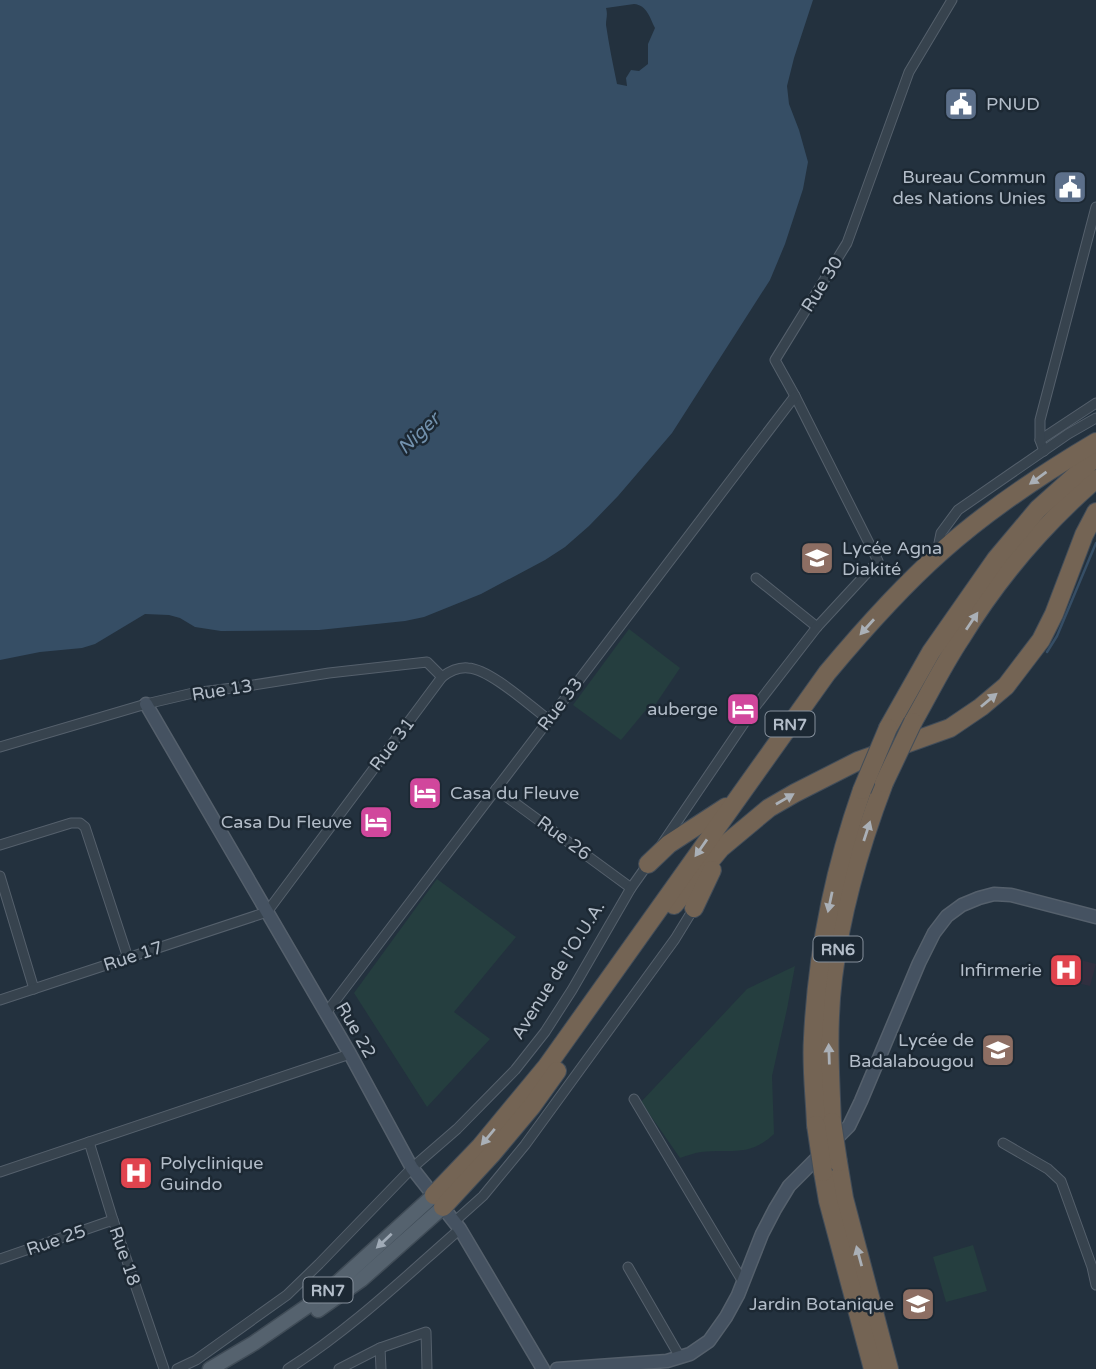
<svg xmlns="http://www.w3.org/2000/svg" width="1096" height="1369" font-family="'Varela Round',sans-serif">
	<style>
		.medical { fill: #302f3f }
		.green { fill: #253e3f }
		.water { fill: #364e65; fill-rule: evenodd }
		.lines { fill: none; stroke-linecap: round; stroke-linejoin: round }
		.stream { stroke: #364e65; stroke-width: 2.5 }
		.street-casing { stroke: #55606c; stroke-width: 11 }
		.secondary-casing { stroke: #55606c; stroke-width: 15 }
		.primary-casing { stroke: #404c57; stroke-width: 17 }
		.highway-casing { stroke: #424d59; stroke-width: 20 }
		.street { stroke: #37434e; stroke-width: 9 }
		.secondary { stroke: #455261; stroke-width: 12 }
		.primary { stroke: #55626e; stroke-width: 14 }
		.highway { stroke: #746454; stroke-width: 18 }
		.highway-bridge-casing { stroke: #424d59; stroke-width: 20; stroke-linecap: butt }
		.highway-bridge { stroke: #746454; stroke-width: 18 }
		.oneway { fill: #aab0b7 }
		.oneway2 { fill: #a0abb7 }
		.labels { text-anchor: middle; stroke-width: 5; stroke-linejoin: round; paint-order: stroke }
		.shield { fill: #1c2833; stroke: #86909c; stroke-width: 2 }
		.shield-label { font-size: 16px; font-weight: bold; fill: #b3bdc9 }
		.poi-label { font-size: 18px; fill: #b3bdc9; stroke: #1c2833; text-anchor: end }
		.street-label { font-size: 18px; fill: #b3bdc9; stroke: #1c2833 }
		.water-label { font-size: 19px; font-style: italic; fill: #7291ad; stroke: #1c2833 }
	</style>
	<rect width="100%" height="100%" fill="#23313e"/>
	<path class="medical" d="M1062 955 1096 964 1090 986 1056 978Z"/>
	<g class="green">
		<path d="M629 629 680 668 655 705H650L621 740 573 705Z"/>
		<path d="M437 879 516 937 454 1012 490 1039 427 1107 354 993Z"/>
		<path d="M795 966 787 1009 772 1076 774 1134C748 1158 731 1148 701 1152 694 1153 686 1156 680 1158L641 1102 747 989Z"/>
		<path d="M973 1245 987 1291 946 1302 933 1257Z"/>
	</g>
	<path class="water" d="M0 0H813L794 58 787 86 789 104 799 130 808 162 803 189 785 244 770 280 672 433 618 496 589 526 565 547 545 560 481 594 424 617 405 621 319 630 221 631 195 627 180 618 169 615 145 614 95 644 82 648 40 652 0 660ZM634 4C647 5 650 18 655 28L648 44V64L639 71 631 70 626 78 627 86 617 84C613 65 609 45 606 25 606 18 608 15 606 8Z"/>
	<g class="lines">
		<path class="stream" d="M1047 652 1057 636 1096 543"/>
		<g class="street-casing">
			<g id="street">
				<path d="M1040 440 1096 403"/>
				<path d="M1044 451 1040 440V420L1096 207"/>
				<path d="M941 550 939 543 941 533 958 510 1068 434 1096 418"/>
				<path d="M756 578 817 627"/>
				<path d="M0 747 146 704 193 693 241 687 329 673 427 662 442 677"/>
				<path d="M496 789 631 888"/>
				<path d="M662 844 755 707 817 627 878 561 795 396 775 360 847 243 909 72 952 0"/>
				<path d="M0 845 71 823H80L85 827 128 958"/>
				<path d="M0 876 34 989"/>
				<path d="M0 1000 267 912 442 677C450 671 458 667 468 668 490 669 530 706 549 720"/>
				<path d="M326 1013 795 396"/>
				<path d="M634 1099 743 1282"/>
				<path d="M89 1142 113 1220 164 1369"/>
				<path d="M1003 1143 1048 1169 1061 1181 1092 1267 1096 1285"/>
				<path d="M0 1172 350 1054"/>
				<path d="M454 1222 483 1196 525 1145 675 939 694 908"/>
				<path d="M0 1259 113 1220"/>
				<path d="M628 1267 680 1357"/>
				<path d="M380 1348 381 1369"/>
				<path d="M177 1369 196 1360 287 1295 319 1264 412 1168 457 1129 515 1070 545 1032 572 990 631 888 648 864"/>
				<path d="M288 1369C350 1330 405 1277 460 1229"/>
				<path d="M339 1369 380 1348 426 1332 427 1369"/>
			</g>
		</g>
		<g class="secondary-casing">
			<g id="secondary">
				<path d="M146 704 350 1054 412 1168 460 1229 543 1369"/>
				<path d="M557 1369 667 1361 690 1354 709 1341 726 1317 738 1295 762 1234 775 1209 789 1186 849 1126 861 1101 919 963 934 933 947 916 962 905 979 898 994 894 1011 895 1096 917"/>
			</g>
		</g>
		<g class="primary-casing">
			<g id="primary">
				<path d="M318 1310 362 1279 443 1207"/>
				<path d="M210 1369 254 1343 325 1294 434 1195"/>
			</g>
		</g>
		<g class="highway-casing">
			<g id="highway">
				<path d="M913 722C929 694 943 665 961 638 997 579 1044 524 1096 479"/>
				<path d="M888 728 931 652 996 559 1038 509 1096 457"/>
				<path d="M648 864 669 844 726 807"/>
				<path d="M674 905 721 848 769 808 795 793 858 761 950 728 981 707 1006 686 1041 640 1054 614 1084 535 1096 512"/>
				<path d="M694 908 712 870"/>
				<path d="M832 1122C830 1074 827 1026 833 978 841 911 860 846 884 783"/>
				<path d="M816 1125C815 1096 811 1067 813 1038 817 954 834 870 862 790"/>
				<path d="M838 1162 844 1198 889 1369"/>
				<path d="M823 1172 828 1201 873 1369"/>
				<path d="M434 1195 480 1147 547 1066 827 673C863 630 900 588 942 551 989 509 1042 474 1096 442"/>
				<path d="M443 1207 491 1155 532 1106 557 1071"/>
			</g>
		</g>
		<use href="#street" class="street"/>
		<use href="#secondary" class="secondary"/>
		<use href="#primary" class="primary"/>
		<use href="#highway" class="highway"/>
		<g class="highway-bridge-casing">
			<g id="highway-bridge">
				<path d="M884 783 913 722"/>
				<path d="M862 790 888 728"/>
				<path d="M832 1122 838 1162"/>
				<path d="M816 1125 823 1172"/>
			</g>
		</g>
		<use href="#highway-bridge" class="highway-bridge"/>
	</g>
	<defs><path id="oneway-solid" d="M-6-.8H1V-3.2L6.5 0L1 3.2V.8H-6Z" transform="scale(1.75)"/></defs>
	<g class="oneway">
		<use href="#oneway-solid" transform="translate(1038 478) rotate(144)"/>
		<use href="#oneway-solid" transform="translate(972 621) rotate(-56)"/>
		<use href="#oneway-solid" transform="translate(867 627) rotate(132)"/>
		<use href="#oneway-solid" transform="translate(989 700) rotate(-40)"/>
		<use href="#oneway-solid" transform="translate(785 799) rotate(-30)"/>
		<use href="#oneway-solid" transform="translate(867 831) rotate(-72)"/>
		<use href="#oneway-solid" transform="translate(701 848) rotate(125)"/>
		<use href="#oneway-solid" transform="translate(830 902) rotate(102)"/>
		<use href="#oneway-solid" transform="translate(829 1054) rotate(-92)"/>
		<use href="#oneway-solid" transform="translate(488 1137) rotate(130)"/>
		<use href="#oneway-solid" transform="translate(859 1256) rotate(-105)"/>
	</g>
	<use class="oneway2" href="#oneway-solid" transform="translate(384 1241) rotate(137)"/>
	<defs>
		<g id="civic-square" transform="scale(1.75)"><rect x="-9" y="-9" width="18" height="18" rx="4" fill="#5c6f8a" stroke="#1c2833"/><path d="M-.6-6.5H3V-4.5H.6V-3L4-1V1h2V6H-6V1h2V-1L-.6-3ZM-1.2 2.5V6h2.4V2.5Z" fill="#fff"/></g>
		<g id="school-square" transform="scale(1.75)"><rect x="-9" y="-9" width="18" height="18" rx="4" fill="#8d6e63" stroke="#1c2833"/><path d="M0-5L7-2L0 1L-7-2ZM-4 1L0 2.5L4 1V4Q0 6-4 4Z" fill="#fff"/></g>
		<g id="hotel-square" transform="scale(1.75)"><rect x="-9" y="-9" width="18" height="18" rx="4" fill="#d1479c" stroke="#1c2833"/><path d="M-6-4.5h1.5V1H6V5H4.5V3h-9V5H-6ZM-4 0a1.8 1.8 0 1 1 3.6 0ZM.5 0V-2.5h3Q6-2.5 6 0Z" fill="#fff"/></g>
		<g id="hospital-square" transform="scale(1.75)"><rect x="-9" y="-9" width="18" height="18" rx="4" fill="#e0444e" stroke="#1c2833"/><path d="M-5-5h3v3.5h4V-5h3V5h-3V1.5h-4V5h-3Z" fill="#fff"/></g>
	</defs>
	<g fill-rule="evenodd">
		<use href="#civic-square" x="961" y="104"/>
		<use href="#civic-square" x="1070" y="187"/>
		<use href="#school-square" x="817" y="558"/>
		<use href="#hotel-square" x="743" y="709"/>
		<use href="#hotel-square" x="425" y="793"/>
		<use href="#hotel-square" x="376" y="822"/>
		<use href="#hospital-square" x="1066" y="970"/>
		<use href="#school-square" x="998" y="1050"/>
		<use href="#hospital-square" x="136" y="1173"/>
		<use href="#school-square" x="918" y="1304"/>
	</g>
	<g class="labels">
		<g class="shield">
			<rect x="765.5" y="711.5" width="49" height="25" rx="5"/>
			<rect x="813.5" y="936.5" width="49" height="25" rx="5"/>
			<rect x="303.5" y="1277.5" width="49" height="25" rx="5"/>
		</g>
		<g class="shield-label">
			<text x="790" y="730">RN7</text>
			<text x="838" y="955">RN6</text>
			<text x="328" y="1296">RN7</text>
		</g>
		<g class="poi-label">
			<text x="986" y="110" text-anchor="start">PNUD</text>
			<text x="1046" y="183">Bureau Commun<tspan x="1046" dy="21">des Nations Unies</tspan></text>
			<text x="842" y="554" text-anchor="start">Lycée Agna<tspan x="842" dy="21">Diakité</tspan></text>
			<text x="718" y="715">auberge</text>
			<text x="450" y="799" text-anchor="start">Casa du Fleuve</text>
			<text x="352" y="828">Casa Du Fleuve</text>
			<text x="1042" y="976">Infirmerie</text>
			<text x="974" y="1046">Lycée de<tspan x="974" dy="21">Badalabougou</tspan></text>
			<text x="160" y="1169" text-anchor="start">Polyclinique<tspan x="160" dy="21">Guindo</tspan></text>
			<text x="894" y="1310">Jardin Botanique</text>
		</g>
		<g class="street-label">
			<text transform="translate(822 284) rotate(-58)" y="6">Rue 30</text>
			<text transform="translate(222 690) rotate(-9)" y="6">Rue 13</text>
			<text transform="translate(560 704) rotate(-53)" y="6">Rue 33</text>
			<text transform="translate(392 744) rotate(-53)" y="6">Rue 31</text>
			<text transform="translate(564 838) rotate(36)" y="6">Rue 26</text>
			<text transform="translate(133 956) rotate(-18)" y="6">Rue 17</text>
			<text transform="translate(558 970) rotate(-58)" y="6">Avenue de l'O.U.A.</text>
			<text transform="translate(356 1030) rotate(60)" y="6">Rue 22</text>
			<text transform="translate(56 1240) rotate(-19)" y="6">Rue 25</text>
			<text transform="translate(125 1256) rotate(71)" y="6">Rue 18</text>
		</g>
		<g class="water-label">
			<text transform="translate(418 433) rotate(-44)" y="7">Niger</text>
		</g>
	</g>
</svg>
